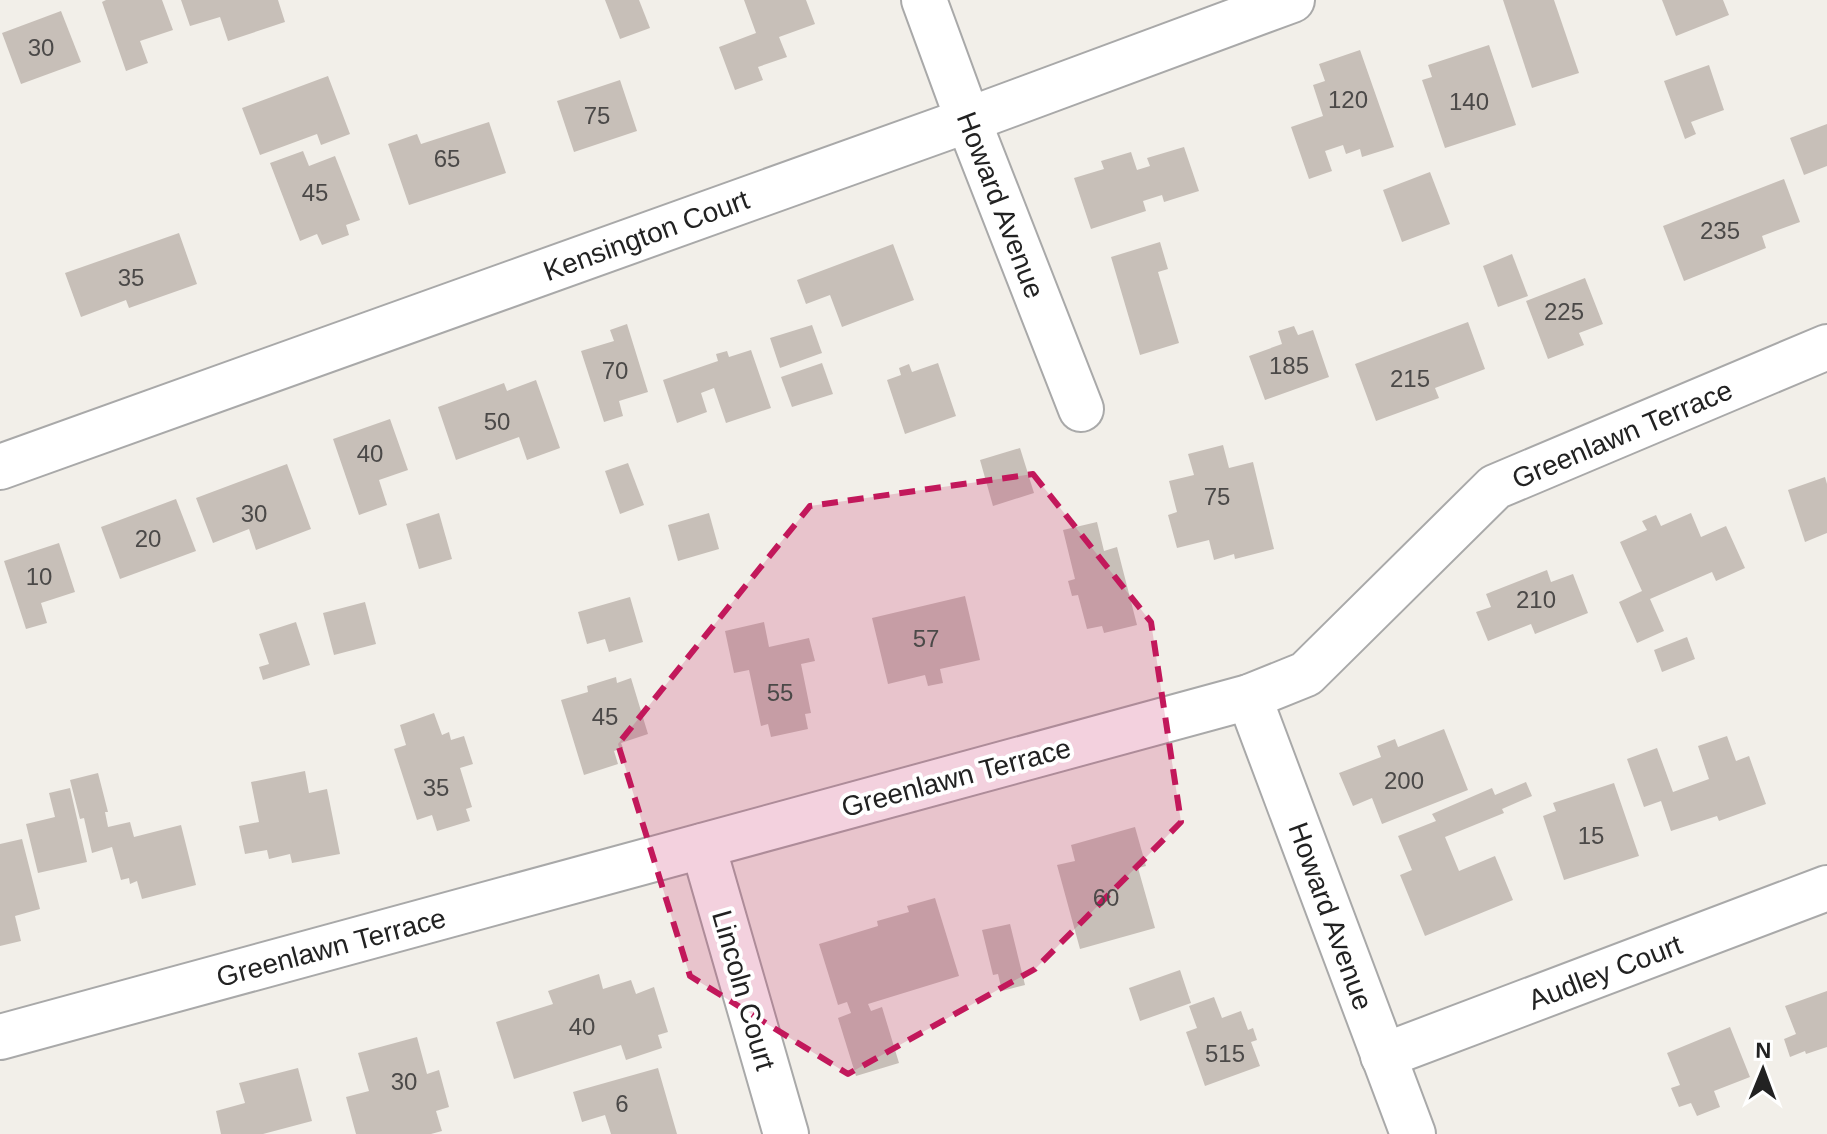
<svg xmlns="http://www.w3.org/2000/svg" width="1827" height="1134" font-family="Helvetica,sans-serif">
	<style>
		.building { fill: #c7bfb8 }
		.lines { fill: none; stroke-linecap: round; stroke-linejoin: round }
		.minor-casing { stroke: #a9a9a9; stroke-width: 48 }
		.minor { stroke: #fff; stroke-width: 44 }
		.marked { fill: #c2185b; fill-opacity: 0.2; stroke: #c2185b; stroke-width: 6; stroke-dasharray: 16 10; stroke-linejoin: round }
		.labels { text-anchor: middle; stroke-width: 8; stroke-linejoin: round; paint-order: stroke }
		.number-label { font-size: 24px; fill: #4b4948 }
		.street-label { font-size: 28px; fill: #222; stroke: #fff }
	</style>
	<rect width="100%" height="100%" fill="#f2efe9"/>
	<g class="building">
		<path d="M106 0H162L173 30 140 41 148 63 126 71 102 2Z"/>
		<path d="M181 0H278L285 22 228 41 220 17 190 26Z"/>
		<path d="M605 0H639L650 28 620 39Z"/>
		<path d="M744 0H806L815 24 779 37 787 57 758 67 763 80 735 90 719 47 756 33Z"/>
		<path d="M1503 0H1554L1579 73 1532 88Z"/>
		<path d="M1662 0H1723L1729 15 1676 36Z"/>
		<path d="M61 11 81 62 21 84 2 33Z"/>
		<path d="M1489 45 1516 125 1445 148 1422 80 1432 77 1428 65Z"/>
		<path d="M1360 50 1394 147 1362 157 1360 149 1346 154 1343 145 1325 151 1332 171 1309 179 1291 127 1323 116 1313 85 1325 81 1319 64Z"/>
		<path d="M1709 65 1724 110 1691 122 1696 134 1685 139 1664 81Z"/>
		<path d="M328 76 350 134 321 145 317 134 260 155 242 108Z"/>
		<path d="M620 80 637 131 574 152 557 101Z"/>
		<path d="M489 122 506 173 409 205 388 144 417 134 421 144Z"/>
		<path d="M1827 124V166L1804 175 1790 138Z"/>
		<path d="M1184 147 1199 191 1164 202 1162 195 1143 201 1146 211 1091 229 1074 178 1104 169 1101 161 1131 152 1137 170 1150 166 1147 158Z"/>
		<path d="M303 151 309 166 335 156 360 220 346 225 349 235 322 245 317 234 300 241 270 163Z"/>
		<path d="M1430 172 1450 224 1402 242 1383 190Z"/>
		<path d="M1784 179 1800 222 1762 236 1766 248 1684 281 1663 226Z"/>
		<path d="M179 233 197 284 129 308 126 300 81 317 65 273Z"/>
		<path d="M1160 242 1168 269 1158 272 1179 343 1140 355 1111 257Z"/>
		<path d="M893 244 914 300 842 327 830 295 806 304 797 280Z"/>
		<path d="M1512 254 1528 296 1498 307 1483 266Z"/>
		<path d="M1585 278 1603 324 1579 333 1584 345 1548 359 1526 301Z"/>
		<path d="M1468 322 1485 369 1435 388 1439 398 1376 421 1355 364Z"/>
		<path d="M627 324 648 392 619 401 623 416 604 422 581 351 614 341 610 330Z"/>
		<path d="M812 325 822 353 780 368 770 338Z"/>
		<path d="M1294 326 1298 335 1313 330 1329 377 1265 400 1249 356 1282 344 1278 331Z"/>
		<path d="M751 350 771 408 726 423 714 388 701 393 707 412 677 423 663 380 718 361 716 354 727 351 729 357Z"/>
		<path d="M822 363 833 394 792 407 781 377Z"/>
		<path d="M938 363 956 416 905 434 887 380 901 375 899 368 909 364 912 372Z"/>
		<path d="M536 380 560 448 527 460 519 437 456 460 438 407 504 383 507 391Z"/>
		<path d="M390 419 408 470 379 480 387 505 359 515 333 439Z"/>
		<path d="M1223 445 1229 468 1253 462 1274 549 1235 559 1234 554 1214 560 1209 540 1177 548 1168 515 1177 512 1169 481 1194 475 1188 454Z"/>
		<path d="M1020 448 1034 493 993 506 980 460Z"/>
		<path d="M628 463 644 505 620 514 605 471Z"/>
		<path d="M287 464 311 529 256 550 249 529 213 543 196 498Z"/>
		<path d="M1825 477 1827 484V533L1805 542 1788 490Z"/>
		<path d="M176 499 196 551 120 579 101 527Z"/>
		<path d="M439 513 452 559 419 569 406 524Z"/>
		<path d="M709 513 719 549 678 561 668 525Z"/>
		<path d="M1691 513 1701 537 1726 526 1745 568 1716 581 1712 572 1650 599 1664 631 1637 643 1619 602 1642 591 1620 542 1647 530 1642 521 1656 515 1661 526Z"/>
		<path d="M1097 522 1104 551 1117 547 1137 625 1104 633 1102 626 1087 629 1078 595 1072 596 1068 581 1075 579 1063 530Z"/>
		<path d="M59 543 75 592 41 603 47 623 26 629 4 561Z"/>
		<path d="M1547 570 1551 582 1573 574 1588 613 1535 634 1531 624 1488 641 1476 612 1491 607 1486 594Z"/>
		<path d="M965 596 980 660 940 669 943 683 928 686 925 675 888 684 872 618Z"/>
		<path d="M630 597 643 642 609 652 605 639 587 644 578 612Z"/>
		<path d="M365 602 376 644 334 655 323 613Z"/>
		<path d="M296 622 310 665 263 680 259 667 269 664 259 634Z"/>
		<path d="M764 622 769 647 809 638 815 661 801 664 811 713 805 714 808 729 771 737 768 724 761 726 749 670 734 673 725 631Z"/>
		<path d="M1687 637 1695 659 1662 672 1654 650Z"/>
		<path d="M616 677 617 683 631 678 648 734 621 743 623 748 614 751 618 764 584 775 561 700 588 692 587 686Z"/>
		<path d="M434 713 442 735 449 732 451 740 464 736 473 764 460 768 472 807 466 809 470 821 437 831 432 815 417 820 394 749 406 745 400 725Z"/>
		<path d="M1444 729 1468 790 1382 824 1372 798 1353 806 1339 773 1381 757 1377 746 1395 739 1398 747Z"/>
		<path d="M1727 736 1736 761 1749 756 1766 804 1719 821 1717 816 1671 831 1661 801 1644 807 1627 759 1657 748 1673 792 1709 779 1698 746Z"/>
		<path d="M305 771 309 793 327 789 340 854 292 863 290 854 269 859 267 850 245 854 239 826 259 822 251 782Z"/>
		<path d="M98 773 108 812H105L108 827 130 822 134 837 181 825 196 885 142 899 137 881 130 884 129 878 121 880 112 847 92 853 84 818 80 819 70 780Z"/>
		<path d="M1526 782 1532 796 1502 809 1504 813 1445 837 1459 871 1495 856 1513 900 1425 936 1400 875 1412 870 1398 836 1436 821 1432 814 1492 788 1495 795Z"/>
		<path d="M1614 783 1639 856 1564 880 1543 816 1556 811 1553 803Z"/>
		<path d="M70 788 87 862 38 873 26 824 55 817 49 793Z"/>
		<path d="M1135 827 1146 866 1138 868 1155 928 1080 949 1057 865 1075 861 1071 845Z"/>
		<path d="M22 839 40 909 15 916 21 941 0 946V844Z"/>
		<path d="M935 898 959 976 868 1004 871 1011 882 1007 899 1063 856 1076 838 1018 851 1013 847 1002 838 1005 819 944 878 926 877 921 909 912 907 906Z"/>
		<path d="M1010 924 1025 985 1002 991 998 974 993 975 982 930Z"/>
		<path d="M1180 970 1191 1003 1140 1021 1129 988Z"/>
		<path d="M599 974 603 989 631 980 636 994 654 987 668 1032 658 1035 662 1048 626 1060 621 1045 514 1079 496 1022 553 1004 548 991Z"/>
		<path d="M1827 991V1047L1806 1054 1805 1051 1790 1057 1784 1039 1796 1034 1785 1006Z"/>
		<path d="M1214 997 1222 1018 1241 1011 1248 1030 1253 1028 1257 1040 1251 1042 1260 1066 1205 1086 1186 1032 1197 1028 1189 1006Z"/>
		<path d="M1730 1027 1750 1077 1714 1091 1720 1107 1697 1116 1691 1103 1679 1107 1671 1088 1680 1085 1667 1053Z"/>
		<path d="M417 1037 427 1074 439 1070 449 1107 436 1111 442 1131 431 1134H356L346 1097 369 1091 358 1053Z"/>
		<path d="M298 1068 312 1121 263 1134H221L216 1111 245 1103 239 1083Z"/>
		<path d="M658 1068 677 1134H611L605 1115 582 1122 573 1092Z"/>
	</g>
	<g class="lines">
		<g class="minor-casing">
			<g id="minor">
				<path d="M924 0 968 120 1081 409"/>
				<path d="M0 467 968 120 1292 0"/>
				<path d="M1249 697 1413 1134"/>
				<path d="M703 846 786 1134"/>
				<path d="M0 1037 1249 697 1306 674 1495 487 1827 347"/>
				<path d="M1383 1056 1827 888"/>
			</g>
		</g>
		<use href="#minor" class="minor"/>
	</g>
	<path class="marked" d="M1033 474 1151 622 1181 822 1035 969 848 1074 690 976 618 744 810 506Z"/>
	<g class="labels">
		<g class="number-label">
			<text x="41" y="56">30</text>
			<text x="1348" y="108">120</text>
			<text x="1469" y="110">140</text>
			<text x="597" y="124">75</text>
			<text x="447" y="167">65</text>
			<text x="315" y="201">45</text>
			<text x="1720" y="239">235</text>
			<text x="131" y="286">35</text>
			<text x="1564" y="320">225</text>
			<text x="1289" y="374">185</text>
			<text x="615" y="379">70</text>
			<text x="1410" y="387">215</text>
			<text x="497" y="430">50</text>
			<text x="370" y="462">40</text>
			<text x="1217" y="505">75</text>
			<text x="254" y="522">30</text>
			<text x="148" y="547">20</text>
			<text x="39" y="585">10</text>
			<text x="1536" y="608">210</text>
			<text x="926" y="647">57</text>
			<text x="780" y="701">55</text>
			<text x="605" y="725">45</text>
			<text x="1404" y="789">200</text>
			<text x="436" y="796">35</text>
			<text x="1591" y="844">15</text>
			<text x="1106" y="906">60</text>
			<text x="582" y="1035">40</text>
			<text x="1225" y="1062">515</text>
			<text x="404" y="1090">30</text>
			<text x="622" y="1112">6</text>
		</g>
		<g class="street-label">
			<text transform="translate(1001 205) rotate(69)" y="10">Howard Avenue</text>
			<text transform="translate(646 235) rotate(-20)" y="10">Kensington Court</text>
			<text transform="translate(1622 434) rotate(-23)" y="10">Greenlawn Terrace</text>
			<text transform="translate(956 777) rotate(-15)" y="10">Greenlawn Terrace</text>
			<text transform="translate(1331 916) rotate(70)" y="10">Howard Avenue</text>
			<text transform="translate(331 947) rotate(-15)" y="10">Greenlawn Terrace</text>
			<text transform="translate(1605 972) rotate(-21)" y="10">Audley Court</text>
			<text transform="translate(744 990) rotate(74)" y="10">Lincoln Court</text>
		</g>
	</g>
	<g transform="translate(1763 1070) rotate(1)" stroke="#ffffff" stroke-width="6" paint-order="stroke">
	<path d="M0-6L14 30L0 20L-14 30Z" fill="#222222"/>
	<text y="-12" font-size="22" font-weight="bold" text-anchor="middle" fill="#222222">N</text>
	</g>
</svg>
